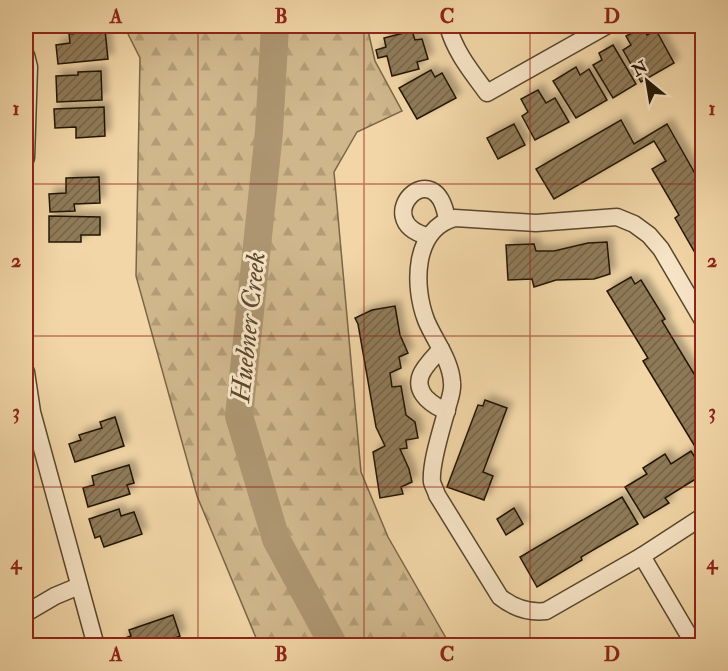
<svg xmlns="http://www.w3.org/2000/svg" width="728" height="671" font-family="'IM FELL Double Pica',serif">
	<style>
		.forest { fill: url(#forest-firs); stroke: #7a6648; stroke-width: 1.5 }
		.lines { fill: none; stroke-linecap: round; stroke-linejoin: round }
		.river { stroke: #ac9570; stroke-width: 28 }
		.building { fill: url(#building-hatch); stroke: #241704; stroke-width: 1.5; filter: url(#shadow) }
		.minor-casing { stroke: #58472d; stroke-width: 19 }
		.minor { stroke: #f7e4c6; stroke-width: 16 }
		.grid { fill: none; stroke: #8f2418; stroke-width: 1.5; stroke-opacity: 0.55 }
		.labels { text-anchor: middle; stroke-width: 6; stroke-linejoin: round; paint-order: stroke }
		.water-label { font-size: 27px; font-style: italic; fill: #5a492f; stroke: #f7e4c6 }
		.neatline { fill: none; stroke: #8f2418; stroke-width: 2 }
		.grid-label { font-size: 20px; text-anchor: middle; font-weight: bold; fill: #8f2418 }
	</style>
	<defs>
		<pattern id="forest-firs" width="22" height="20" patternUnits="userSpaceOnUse" patternTransform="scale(1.5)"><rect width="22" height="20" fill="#cfb68b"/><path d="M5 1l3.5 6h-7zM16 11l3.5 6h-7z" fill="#b29c76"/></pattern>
		<pattern id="building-hatch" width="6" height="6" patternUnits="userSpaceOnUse" patternTransform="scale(1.5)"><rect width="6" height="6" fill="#8f7a59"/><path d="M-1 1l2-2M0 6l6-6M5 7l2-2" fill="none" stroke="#756347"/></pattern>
		<filter id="shadow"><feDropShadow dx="5.5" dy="-5.5" stdDeviation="3" flood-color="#0004"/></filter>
	</defs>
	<rect width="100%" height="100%" fill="#f2d6a7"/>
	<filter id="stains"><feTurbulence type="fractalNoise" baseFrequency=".00333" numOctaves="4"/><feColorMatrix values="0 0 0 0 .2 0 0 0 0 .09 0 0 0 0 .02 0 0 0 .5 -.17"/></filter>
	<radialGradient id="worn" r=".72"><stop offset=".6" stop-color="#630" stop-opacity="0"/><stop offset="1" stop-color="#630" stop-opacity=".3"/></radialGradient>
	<path class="forest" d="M124 26H367L375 61 402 111 357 132 334 172 361 472 388 537 450 645H259L197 496 136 276 140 58Z"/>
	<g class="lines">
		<path class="river" d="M275 26 269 132 239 416 276 539 334 646"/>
	</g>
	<g class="building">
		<path d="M643 27 647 35 656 30 674 63 641 82 623 50 631 45 626 36Z"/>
		<path d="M105 30 108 59 58 64 56 45 70 43 69 34Z"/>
		<path d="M412 31 415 40 422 39 428 59 417 62 419 69 392 76 387 56 378 58 376 50 386 47 384 38Z"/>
		<path d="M613 45 636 84 613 98 593 65 602 60 599 53Z"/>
		<path d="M576 67 580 75 589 69 607 100 576 118 553 81Z"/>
		<path d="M431 70 435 77 442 73 456 98 417 119 399 88Z"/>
		<path d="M101 71 102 100 57 102 56 76 78 75V72Z"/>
		<path d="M538 90 546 103 555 98 569 122 535 140 522 116 528 112 521 99Z"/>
		<path d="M104 107 105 136 76 138V127L55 128 54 109Z"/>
		<path d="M621 120 634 144 667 124 702 186V193L699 195 702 201V256L698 258 675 218 679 215 652 169 666 161 654 141 554 199 536 169Z"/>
		<path d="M514 124 525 145 498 159 487 138Z"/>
		<path d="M99 177 100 203 74 204 75 211 50 212 49 194 66 193V178Z"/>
		<path d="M49 216 100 217V235H81V242H49Z"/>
		<path d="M607 242 610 274 594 279 556 280 534 287 532 279 508 280 506 245 534 244 536 251H554L588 243Z"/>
		<path d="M631 277 635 284 641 280 665 319 662 321 702 387V458L643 361 648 358 607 291Z"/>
		<path d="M395 306 400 335 408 353 399 357 401 368 390 373 392 387 401 386 406 415 415 422 418 438 406 440 407 448 400 449 409 469 412 482 401 487 403 494 380 498 373 452 385 446 376 427 358 324 355 318 372 310Z"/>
		<path d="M485 400 507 408 483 472 493 476 484 500 447 487 478 405 483 406Z"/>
		<path d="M115 417 124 446 75 462 69 444 81 440 79 435 102 428 100 422Z"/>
		<path d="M691 451 702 469V475L665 498 669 503 644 518 625 487 647 474 643 468 665 454 671 464Z"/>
		<path d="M129 465 134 483 127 485 130 494 88 507 83 488 94 485 92 476Z"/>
		<path d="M622 497 638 524 581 557 582 560 537 587 520 557Z"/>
		<path d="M514 508 523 524 506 535 497 519Z"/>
		<path d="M119 509 121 516 134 512 142 534 104 547 100 536 95 538 89 519Z"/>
		<path d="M173 615 180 636 154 646H124L122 639 131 636 129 630Z"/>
	</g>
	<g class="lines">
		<g class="minor-casing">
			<g id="minor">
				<path d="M448 26C455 52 471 71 487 93L606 26"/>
				<path d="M26 55 29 67 26 158"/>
				<path d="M427 236C368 220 436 149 447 220"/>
				<path d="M702 319 661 249 649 235 634 224 617 217 536 223 455 218C413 229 413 286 426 320 434 340 451 360 452 383 453 390 450 398 448 405 443 425 430 463 432 482 433 486 436 491 437 495L500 597C514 608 528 613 546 611L642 556 702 517"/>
				<path d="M441 349C428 364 409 379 426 398 433 405 438 408 447 411"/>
				<path d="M26 372 32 412 96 646"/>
				<path d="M642 556 695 646"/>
				<path d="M26 613 55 596 79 586"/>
			</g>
		</g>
		<use href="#minor" class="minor"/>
	</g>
	<path class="grid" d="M198 26V646M364 26V646M530 26V646M26 184H702M26 336H702M26 487H702"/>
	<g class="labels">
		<g class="water-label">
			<text transform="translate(248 327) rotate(-84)" y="9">Huebner Creek</text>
		</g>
	</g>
	<rect width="728" height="671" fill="none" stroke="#f2d6a7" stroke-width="66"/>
	<g transform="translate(647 81) rotate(330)" stroke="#f7e4c6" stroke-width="4.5" paint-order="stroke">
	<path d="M0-4.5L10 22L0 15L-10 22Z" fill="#241704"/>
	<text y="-9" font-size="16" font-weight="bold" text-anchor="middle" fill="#241704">N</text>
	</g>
	<rect x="33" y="33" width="662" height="605" class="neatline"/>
	<g class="grid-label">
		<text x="116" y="23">A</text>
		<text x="281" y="23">B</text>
		<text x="447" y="23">C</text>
		<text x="612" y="23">D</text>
		<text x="16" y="115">1</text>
		<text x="712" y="115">1</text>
		<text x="16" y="267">2</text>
		<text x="712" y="267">2</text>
		<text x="16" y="418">3</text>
		<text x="712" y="418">3</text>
		<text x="16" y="569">4</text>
		<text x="712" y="569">4</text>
		<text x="116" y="661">A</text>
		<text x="281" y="661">B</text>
		<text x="447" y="661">C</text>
		<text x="612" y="661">D</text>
	</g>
	<rect width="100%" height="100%" filter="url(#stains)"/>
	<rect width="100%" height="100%" fill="url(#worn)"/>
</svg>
